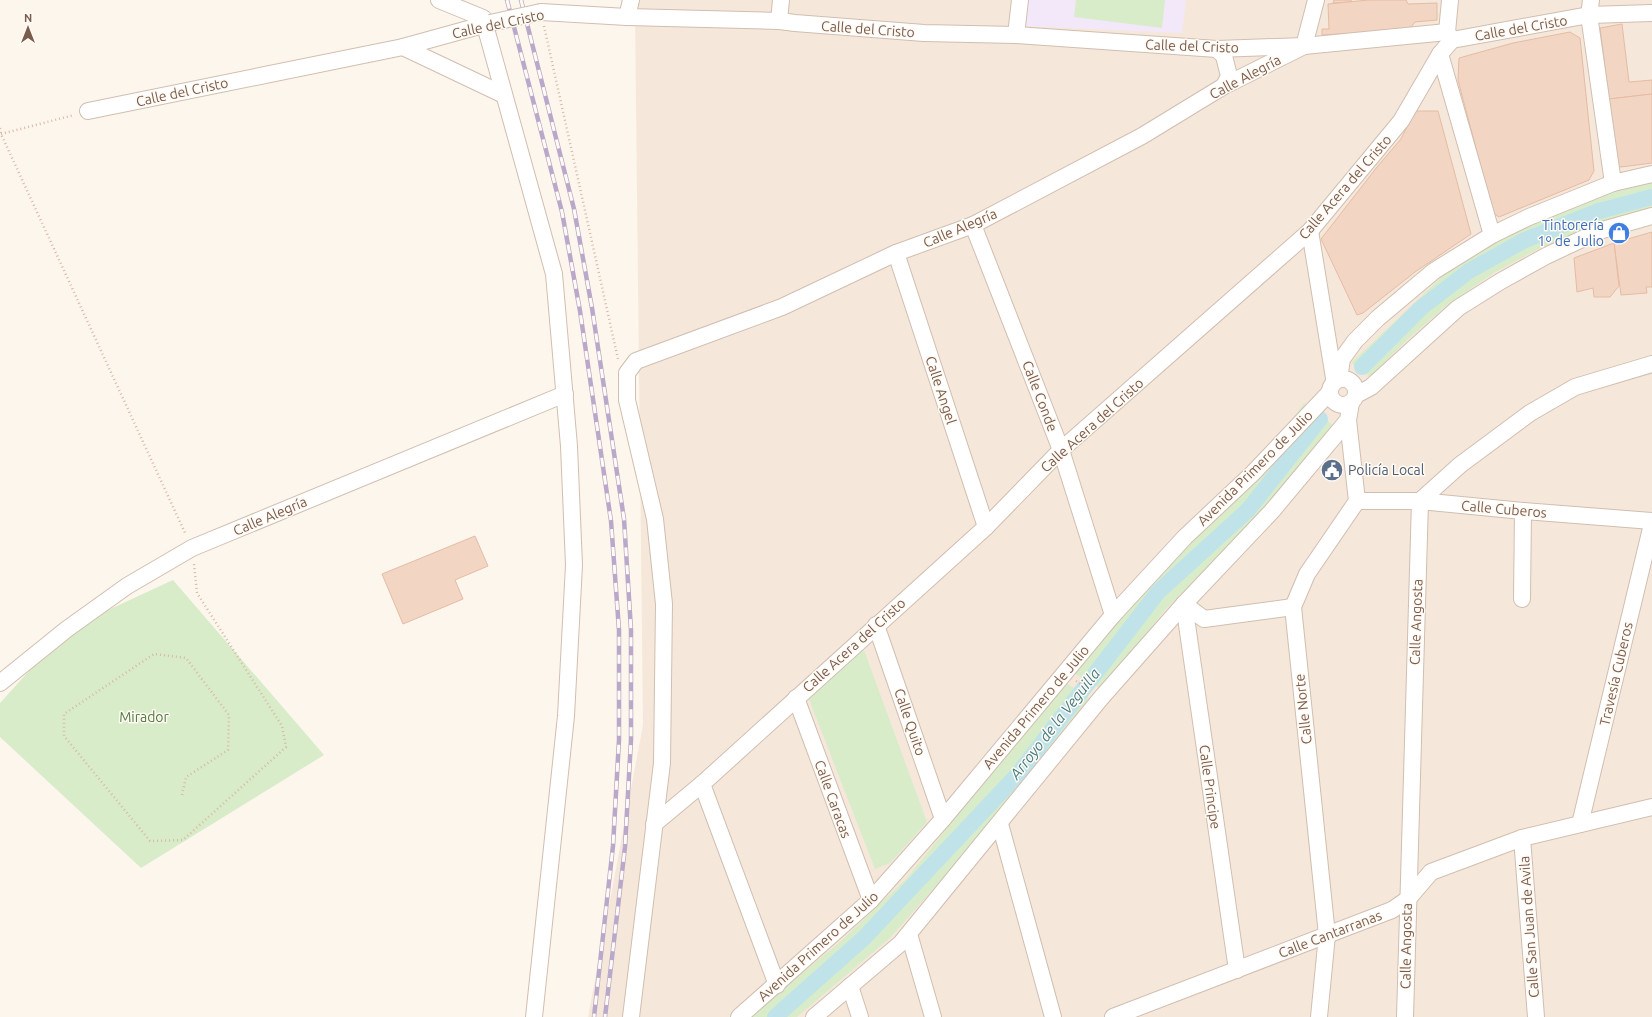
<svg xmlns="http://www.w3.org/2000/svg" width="1652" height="1017" font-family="Ubuntu,sans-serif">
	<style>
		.residential { fill: #f5e8da }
		.education { fill: #f3e8fa }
		.green { fill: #d8ecc9 }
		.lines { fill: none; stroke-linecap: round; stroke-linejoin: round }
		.canal { stroke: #bfe3e8; stroke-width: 16 }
		.building { fill: #f3d5c3; stroke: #e6bba3 }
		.street-casing { stroke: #d1beb0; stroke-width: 18 }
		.path { stroke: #d9b8a5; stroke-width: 2.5; stroke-dasharray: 1 3; stroke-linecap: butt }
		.street { stroke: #fff; stroke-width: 16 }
		.rail-casing { stroke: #b9a8c9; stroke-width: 4.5 }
		.rail { stroke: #fffaf3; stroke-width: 3; stroke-dasharray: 9; stroke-linecap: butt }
		.street-bridge-casing { stroke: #d1beb0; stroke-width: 18; stroke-linecap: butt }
		.street-bridge { stroke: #fff; stroke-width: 16 }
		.labels { text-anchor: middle; stroke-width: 3; stroke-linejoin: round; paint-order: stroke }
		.street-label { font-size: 14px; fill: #7a5c4d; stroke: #fffaf3 }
		.shop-label { font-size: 14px; fill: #366cbe; stroke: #fffaf3; text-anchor: end }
		.service-label { font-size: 14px; fill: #4e5e75; stroke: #fffaf3; text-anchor: start }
		.park-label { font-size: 14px; fill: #537a41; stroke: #fffaf3 }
		.water-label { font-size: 15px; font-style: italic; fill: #437c86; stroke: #fffaf3 }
	</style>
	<rect width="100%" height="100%" fill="#fdf6ec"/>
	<path class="residential" d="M638 0H1652V1017H588L643 725 635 16Z"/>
	<path class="education" d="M1028 0H1186L1182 33 1025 26Z"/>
	<g class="green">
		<path d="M1076 0H1165L1162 28 1074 17Z"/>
		<path d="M1652 182V209L1598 224 1540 248 1494 273 1447 305 1406 341 1370 377 1351 363 1449 270 1493 240 1614 191Z"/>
		<path d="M1304 403 1334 426 1271 505 1166 609 1101 689 1072 672 1143 590 1253 473Z"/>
		<path d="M173 580 324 755 141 868 0 737V703L67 629Z"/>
		<path d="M864 650 927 822 890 863 875 869 807 694 846 657Z"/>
		<path d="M1060 679 1097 703 890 938 797 1017H749L841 941 907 878 1009 751Z"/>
	</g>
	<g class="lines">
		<g class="canal">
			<path d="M1362 367 1421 308 1469 271 1525 240 1599 211 1652 197"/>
			<path d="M775 1017 864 938 1018 774 1158 592 1248 510 1320 419"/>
		</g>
	</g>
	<g class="building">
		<path d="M1334 0H1351L1352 2 1333 3Z"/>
		<path d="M1368 0H1406L1408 4 1437 3V20L1415 22 1409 30 1322 35V29H1329L1328 4Z"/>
		<path d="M1622 24 1629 82 1652 80V94L1609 99 1600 28Z"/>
		<path d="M1570 32 1580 38 1594 171 1589 180 1499 217 1493 213 1458 80 1459 58 1513 43Z"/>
		<path d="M1652 94V163L1621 167 1615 165 1609 99Z"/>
		<path d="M1415 111H1438L1471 234 1415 272 1363 313 1357 315 1321 239 1377 167 1401 139Z"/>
		<path d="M1652 232V287H1646L1647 293 1621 295 1614 243Z"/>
		<path d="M1614 243 1619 286 1610 297H1594L1593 288 1577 292 1574 258Z"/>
		<path d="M475 536 488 566 455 580 463 599 403 624 382 574Z"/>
	</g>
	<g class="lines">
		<g class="street-casing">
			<g id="street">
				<path d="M439 0 483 18 554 274 569 446 574 565 566 716 534 1017"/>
				<path d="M1591 0 1589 15 1613 183"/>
				<path d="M541 12 627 17 779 21 795 23 924 33 1016 35 1217 49 1304 46 1447 32 1452 40 1589 15 1652 13"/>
				<path d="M627 17 631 0"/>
				<path d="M779 21 781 0"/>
				<path d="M1447 32 1450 0"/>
				<path d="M1016 35 1020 0"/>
				<path d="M403 47 504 95"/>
				<path d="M1217 49 1224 56 1229 76 1224 86"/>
				<path d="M1440 54 1492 235"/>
				<path d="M88 111 403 47 490 23"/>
				<path d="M973 225 1061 450 1113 615"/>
				<path d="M1310 231 1334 378"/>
				<path d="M896 253 986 527"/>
				<circle cx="1343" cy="392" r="13"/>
				<path d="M1339 379 1342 359 1355 341 1378 318 1434 271 1492 235 1529 217 1613 183 1652 174"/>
				<path d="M1356 395 1371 387 1458 308 1501 281 1546 256 1599 231 1652 216"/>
				<path d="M1357 501H1420L1523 511 1652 521"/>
				<path d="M1522 599 1523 511"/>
				<path d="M1184 604 1237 970"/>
				<path d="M1184 604 1204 619 1293 607"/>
				<path d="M876 625 943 819"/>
				<path d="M0 683 67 629 127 586 192 548 565 394"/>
				<path d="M796 698 871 900"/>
				<path d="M702 784 777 985"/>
				<path d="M654 824 702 784 986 527 1061 450 1310 231 1401 121 1440 54 1452 40"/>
				<path d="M1000 824 1053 1017"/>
				<path d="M1580 824 1652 524"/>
				<path d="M1522 838 1536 1017"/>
				<path d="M909 934 933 1017"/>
				<path d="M850 986 860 1017"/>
				<path d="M631 1017 662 763 664 604 655 519 627 400V373L636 361 782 307 896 253 973 225 1142 136 1224 86 1304 46 1316 0"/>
				<path d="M739 1017 871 900 943 819 1113 615 1185 537 1253 473 1330 392"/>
				<path d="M814 1017 901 943 1101 698 1184 604 1272 511 1348 420 1351 403"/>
				<path d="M1113 1017 1392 910 1408 899 1431 872 1522 838 1652 807"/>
				<path d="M1319 1017 1327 935 1293 607 1307 574 1357 501 1348 420"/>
				<path d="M1405 1017 1420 501 1460 465 1530 413 1575 387 1652 364"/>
			</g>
		</g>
		<g class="path">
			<path d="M544 26 618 359"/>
			<path d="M0 128 1 134 186 535"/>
			<path d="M1 134 74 115"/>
			<path d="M1076 681 1089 689"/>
			<path d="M182 795 186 777 228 750 229 715 186 658 154 654 64 714V736L150 841 183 840 286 747 282 726 197 593 194 564"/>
		</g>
		<use href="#street" class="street"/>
		<g class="rail-casing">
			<g id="rail">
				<path d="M507 0 562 212 580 311 611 521 619 630V740L613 846 594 1017"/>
				<path d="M521 0 574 209 592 308 624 519 631 630V740L625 847 605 1017"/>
			</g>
		</g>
		<use href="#rail" class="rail"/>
		<g class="street-bridge-casing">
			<path id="street-bridge" d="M490 23 541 12"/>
		</g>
		<use href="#street-bridge" class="street-bridge"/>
	</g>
	<defs>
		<g id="shop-disc" transform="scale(1.15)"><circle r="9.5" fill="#3f7fe0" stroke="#fffaf3"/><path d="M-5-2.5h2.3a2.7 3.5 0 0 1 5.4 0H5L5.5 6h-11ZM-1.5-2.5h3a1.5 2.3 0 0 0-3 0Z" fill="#fff"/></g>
		<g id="civic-disc" transform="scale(1.15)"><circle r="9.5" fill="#5c6f8a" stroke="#fffaf3"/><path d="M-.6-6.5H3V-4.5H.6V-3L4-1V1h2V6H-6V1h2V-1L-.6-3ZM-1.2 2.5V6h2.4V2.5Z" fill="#fff"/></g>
	</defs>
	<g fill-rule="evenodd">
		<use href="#shop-disc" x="1619" y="233"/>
		<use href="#civic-disc" x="1332" y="470"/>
	</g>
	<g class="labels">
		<g class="street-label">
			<text transform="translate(498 24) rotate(-12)" y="5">Calle del Cristo</text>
			<text transform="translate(1521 28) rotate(-10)" y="5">Calle del Cristo</text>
			<text transform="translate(868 29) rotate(4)" y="5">Calle del Cristo</text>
			<text transform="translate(1192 46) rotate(2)" y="5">Calle del Cristo</text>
			<text transform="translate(1245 77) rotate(-28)" y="5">Calle Alegría</text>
			<text transform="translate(182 92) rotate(-12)" y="5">Calle del Cristo</text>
			<text transform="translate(1345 187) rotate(-49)" y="5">Calle Acera del Cristo</text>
			<text transform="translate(960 228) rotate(-23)" y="5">Calle Alegría</text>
			<text transform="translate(941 390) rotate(72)" y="5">Calle Angel</text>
			<text transform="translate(1040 396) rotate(69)" y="5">Calle Conde</text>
			<text transform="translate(1092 425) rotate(-42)" y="5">Calle Acera del Cristo</text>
			<text transform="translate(1255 468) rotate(-45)" y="5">Avenida Primero de Julio</text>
			<text transform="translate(1504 509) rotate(5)" y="5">Calle Cuberos</text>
			<text transform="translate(270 516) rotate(-23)" y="5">Calle Alegría</text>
			<text transform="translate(1416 622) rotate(-88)" y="5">Calle Angosta</text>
			<text transform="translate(854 645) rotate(-42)" y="5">Calle Acera del Cristo</text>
			<text transform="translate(1616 674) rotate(-77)" y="5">Travesía Cuberos</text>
			<text transform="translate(1036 707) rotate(-50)" y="5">Avenida Primero de Julio</text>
			<text transform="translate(1303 709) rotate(-96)" y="5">Calle Norte</text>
			<text transform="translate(910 722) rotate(71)" y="5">Calle Quito</text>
			<text transform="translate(1210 787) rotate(82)" y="5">Calle Principe</text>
			<text transform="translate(833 799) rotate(70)" y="5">Calle Caracas</text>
			<text transform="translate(1529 927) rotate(-94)" y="5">Calle San Juan de Avila</text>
			<text transform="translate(1330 934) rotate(-21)" y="5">Calle Cantarranas</text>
			<text transform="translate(818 946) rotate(-42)" y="5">Avenida Primero de Julio</text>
			<text transform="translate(1406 946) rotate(-89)" y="5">Calle Angosta</text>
		</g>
		<g class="shop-label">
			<text x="1604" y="230">Tintorería<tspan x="1604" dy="16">1º de Julio</tspan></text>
		</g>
		<g class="service-label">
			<text x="1348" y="475">Policía Local</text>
		</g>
		<g class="park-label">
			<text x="144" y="722">Mirador</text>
		</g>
		<g class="water-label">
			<text transform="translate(1055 724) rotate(-52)" y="5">Arroyo de la Veguilla</text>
		</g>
	</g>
	<g transform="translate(28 28)" stroke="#fffaf3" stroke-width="3" paint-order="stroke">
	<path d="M0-3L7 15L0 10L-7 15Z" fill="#7a5c4d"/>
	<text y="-6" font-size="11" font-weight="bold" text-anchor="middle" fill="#7a5c4d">N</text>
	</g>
</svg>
